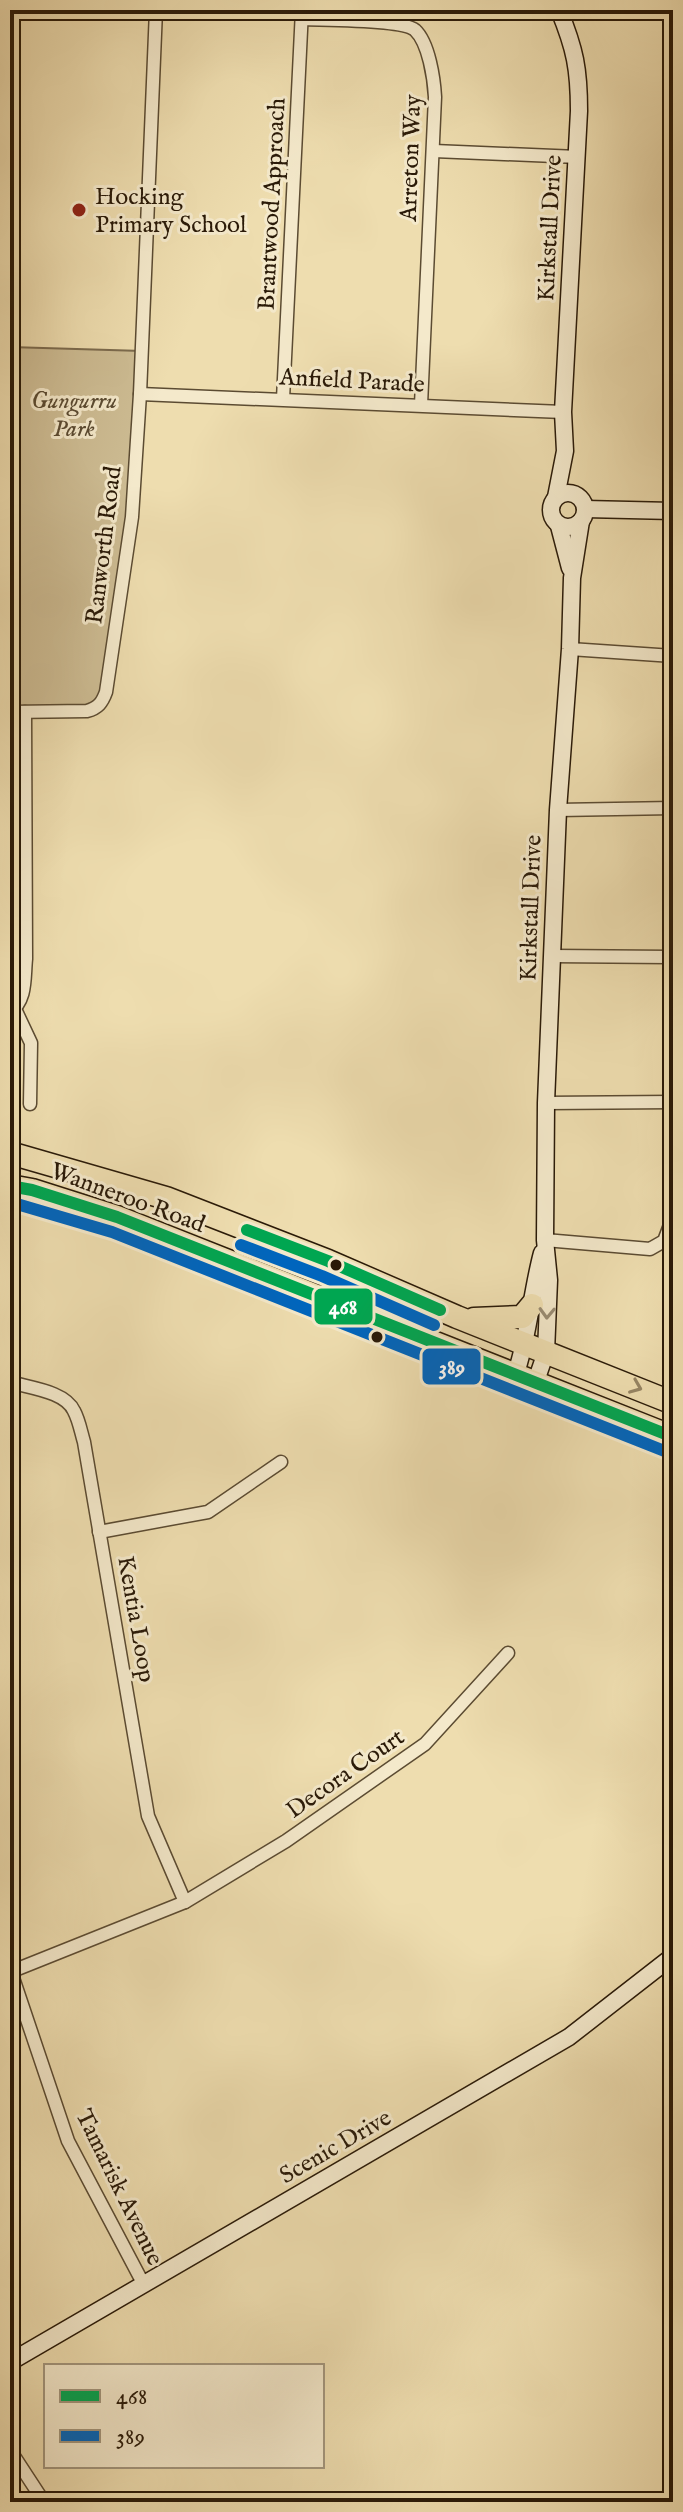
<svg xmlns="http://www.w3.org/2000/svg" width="683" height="2512" font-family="'IM FELL English',serif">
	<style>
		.green { fill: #cdbc93; stroke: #7c6b4e; stroke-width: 2 }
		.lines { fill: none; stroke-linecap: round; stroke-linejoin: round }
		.street-casing { stroke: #5b4b32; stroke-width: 15 }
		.secondary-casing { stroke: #2a1a08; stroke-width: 19 }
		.highway-casing { stroke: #2a1a08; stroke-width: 25 }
		.street { stroke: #f4e9cb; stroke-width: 12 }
		.secondary { stroke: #f4e9cb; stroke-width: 16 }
		.highway { stroke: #eeddaf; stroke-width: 22 }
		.bus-1-casing { stroke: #f4e9cb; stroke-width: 18 }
		.bus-2-casing { stroke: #f4e9cb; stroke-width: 18 }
		.bus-1 { stroke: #00a651; stroke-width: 12 }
		.bus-2 { stroke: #0065bd; stroke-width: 12 }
		.oneway { stroke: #998c73 }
		.oneway2 { stroke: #968564 }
		.poi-dot { fill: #8f2418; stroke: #f4e9cb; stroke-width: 3 }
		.bus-dot { fill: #2a1a08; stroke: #f4e9cb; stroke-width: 3 }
		.labels { text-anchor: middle; stroke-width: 6; stroke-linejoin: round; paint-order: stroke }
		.street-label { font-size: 24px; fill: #2a1a08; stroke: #f4e9cb }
		.poi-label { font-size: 24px; fill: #2a1a08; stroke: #f4e9cb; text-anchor: start }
		.park-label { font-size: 24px; font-style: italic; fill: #5b4b32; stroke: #f4e9cb }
		.line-badge { stroke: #f4e9cb; stroke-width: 3 }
		.badge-label { font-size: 22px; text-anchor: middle; font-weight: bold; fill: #fff }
	</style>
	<rect width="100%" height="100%" fill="#eeddaf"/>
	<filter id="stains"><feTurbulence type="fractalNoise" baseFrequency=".0025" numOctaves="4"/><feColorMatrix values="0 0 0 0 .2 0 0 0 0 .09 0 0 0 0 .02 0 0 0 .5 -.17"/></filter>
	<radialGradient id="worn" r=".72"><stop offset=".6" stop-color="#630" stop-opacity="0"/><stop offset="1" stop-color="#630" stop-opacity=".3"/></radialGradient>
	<path class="green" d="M10 347 142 351 132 517 106 692 96 708 10 712Z"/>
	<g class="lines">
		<g class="street-casing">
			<g id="street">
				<path d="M302 19C323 20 402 19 415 30 429 43 434 79 435 97L421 405"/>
				<path d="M434 151 578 157"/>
				<path d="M140 394 563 412"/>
				<path d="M283 399 302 10"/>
				<path d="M570 649 673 656"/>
				<path d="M10 712 87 711C98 708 102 703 106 692L132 517 140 394 156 10"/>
				<path d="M558 810 673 808"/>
				<path d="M552 956 670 957 673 962"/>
				<path d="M15 1009 31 1043 30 1104"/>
				<path d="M10 1012C27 1000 24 978 26 959L25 712"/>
				<path d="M546 1103 673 1102"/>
				<path d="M545 1240 650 1249 664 1241 670 1225 673 1136"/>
				<path d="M10 1382C29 1388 65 1391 74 1411 79 1420 81 1432 84 1442L148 1816 185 1902"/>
				<path d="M99 1532 208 1512 281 1462"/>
				<path d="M10 1972 185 1902 286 1841 425 1744 508 1653"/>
				<path d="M11 1972 68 2141 144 2285"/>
				<path d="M10 2450 44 2502"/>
				<path d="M672 2502 673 2499"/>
			</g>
		</g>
		<g class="secondary-casing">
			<g id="secondary">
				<circle cx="568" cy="510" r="17"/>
				<path d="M556 497 565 451 563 412 579 111C579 69 575 49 559 10"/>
				<path d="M585 509 673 511"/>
				<path d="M559 526 570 568"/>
				<path d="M515 1376C529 1336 531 1294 542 1253"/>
				<path d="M535 1384 546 1352 549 1280 545 1240 546 1103 558 810 570 649 572 578 581 521"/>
				<path d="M10 2362 569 2037 673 1956"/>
			</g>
		</g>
		<g class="highway-casing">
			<g id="highway">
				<path d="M10 1153 166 1198 328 1261 457 1317 673 1403"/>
				<path d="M10 1186 32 1190 117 1217 673 1437"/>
				<path d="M474 1319 522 1317 532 1305"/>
			</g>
		</g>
		<use href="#street" class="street"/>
		<use href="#secondary" class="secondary"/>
		<use href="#highway" class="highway"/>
		<g class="bus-1-casing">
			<g id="bus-1">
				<path d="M10 1186 32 1190 117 1217 673 1437"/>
				<path d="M247 1230 328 1261 440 1310"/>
			</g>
		</g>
		<g class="bus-2-casing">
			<g id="bus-2">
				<path d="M10 1202 112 1232 667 1452"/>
				<path d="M241 1245 322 1276 434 1325"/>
			</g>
		</g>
		<use href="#bus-1" class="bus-1"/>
		<use href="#bus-2" class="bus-2"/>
	</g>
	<defs><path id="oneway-chevron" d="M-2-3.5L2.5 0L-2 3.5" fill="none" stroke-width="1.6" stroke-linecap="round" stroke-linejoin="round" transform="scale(2)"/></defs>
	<use class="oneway" href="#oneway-chevron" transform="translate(547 1313) rotate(92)"/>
	<use class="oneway2" href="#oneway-chevron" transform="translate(636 1387) rotate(22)"/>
	<circle class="poi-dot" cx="79" cy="210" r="8"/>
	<g class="bus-dot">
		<circle cx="336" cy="1265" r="7"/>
		<circle cx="377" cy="1337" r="7"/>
	</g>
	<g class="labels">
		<g class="street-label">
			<text transform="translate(410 158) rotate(-88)" y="8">Arreton Way</text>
			<text transform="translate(271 204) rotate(-87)" y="8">Brantwood Approach</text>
			<text transform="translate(549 228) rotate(-87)" y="8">Kirkstall Drive</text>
			<text transform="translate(352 380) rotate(3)" y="8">Anfield Parade</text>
			<text transform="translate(103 545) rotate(-83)" y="8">Ranworth Road</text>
			<text transform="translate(530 908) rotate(-88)" y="8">Kirkstall Drive</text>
			<text transform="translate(128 1197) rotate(20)" y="8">Wanneroo Road</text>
			<text transform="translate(137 1619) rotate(80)" y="8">Kentia Loop</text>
			<text transform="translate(345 1773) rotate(-35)" y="8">Decora Court</text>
			<text transform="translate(335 2146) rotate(-30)" y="8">Scenic Drive</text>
			<text transform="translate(120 2187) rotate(64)" y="8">Tamarisk Avenue</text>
		</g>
		<g class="poi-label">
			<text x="95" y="204">Hocking<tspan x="95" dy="28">Primary School</tspan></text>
		</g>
		<g class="park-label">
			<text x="74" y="408">Gungurru<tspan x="74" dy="28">Park</tspan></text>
		</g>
	</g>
	<g class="line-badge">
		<rect x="313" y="1287" width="61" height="39" rx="8" fill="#00a651"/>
		<rect x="421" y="1347" width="61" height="39" rx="8" fill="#0065bd"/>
	</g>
	<g class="badge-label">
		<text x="343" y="1314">468</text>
		<text x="452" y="1374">389</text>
	</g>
	<rect width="683" height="2512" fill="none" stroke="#eeddaf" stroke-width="40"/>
	<rect x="12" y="12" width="659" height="2488" fill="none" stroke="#2a1a08" stroke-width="4"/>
	<rect x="20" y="20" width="643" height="2472" fill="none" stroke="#2a1a08" stroke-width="2"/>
	<rect x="44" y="2364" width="280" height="104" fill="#f4e9cb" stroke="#a3967d" stroke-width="2"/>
	<rect x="60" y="2390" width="40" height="12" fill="#00a651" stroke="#a3967d" stroke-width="2"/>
	<text x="116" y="2404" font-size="24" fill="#2a1a08">468</text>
	<rect x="60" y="2430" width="40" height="12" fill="#0065bd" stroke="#a3967d" stroke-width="2"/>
	<text x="116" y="2444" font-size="24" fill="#2a1a08">389</text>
	<rect width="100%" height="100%" filter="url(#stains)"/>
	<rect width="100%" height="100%" fill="url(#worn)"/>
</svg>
